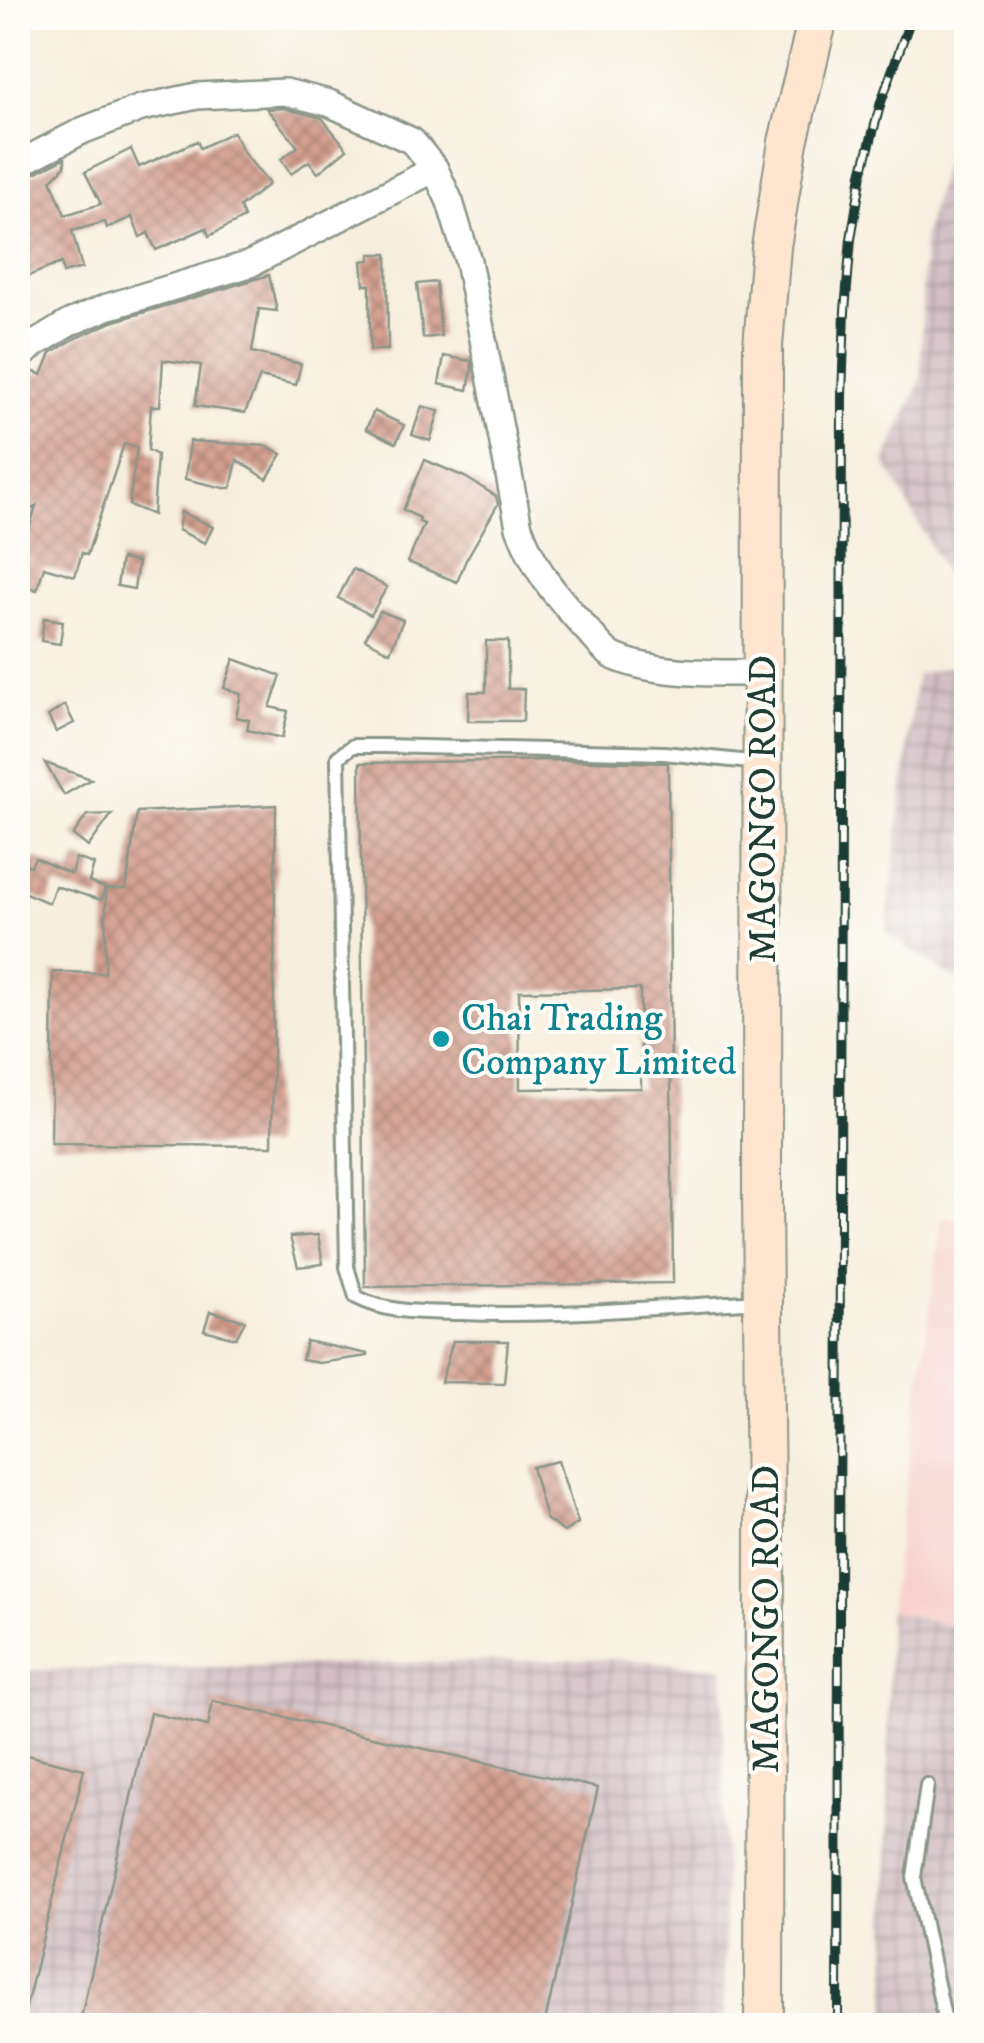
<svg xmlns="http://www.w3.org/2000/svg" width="984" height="2043" font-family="'IM FELL DW Pica',serif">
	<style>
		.built { fill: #f7d0ce }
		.industrial { fill: url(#industrial-grid) }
		.building { fill: url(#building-cross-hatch); fill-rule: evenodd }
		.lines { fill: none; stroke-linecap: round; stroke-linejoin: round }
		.lane-casing { stroke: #8b9689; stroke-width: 18 }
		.street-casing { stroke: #8b9689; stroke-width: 30 }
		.secondary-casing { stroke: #8b9689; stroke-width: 42 }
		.lane { stroke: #fff; stroke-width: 12 }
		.street { stroke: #fff; stroke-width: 25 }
		.secondary { stroke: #fde5d0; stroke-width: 38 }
		.rail-casing { stroke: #1f3d34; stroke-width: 10 }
		.rail { stroke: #fdfcf7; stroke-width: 6; stroke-dasharray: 19; stroke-linecap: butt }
		.culture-dot { fill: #0f9aa8; stroke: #fdfcf7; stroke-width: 4 }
		.labels { text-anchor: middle; stroke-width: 8; stroke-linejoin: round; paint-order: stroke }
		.street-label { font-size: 38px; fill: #1f3d34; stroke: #fdfcf7 }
		.culture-label { font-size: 38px; fill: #0d838f; stroke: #fdfcf7; text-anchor: start }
	</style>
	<defs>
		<pattern id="industrial-grid" width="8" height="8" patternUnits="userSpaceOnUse" patternTransform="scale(2.5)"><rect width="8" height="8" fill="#d2bec4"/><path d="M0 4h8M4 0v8" fill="none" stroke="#aa9ca0"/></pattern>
		<pattern id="building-cross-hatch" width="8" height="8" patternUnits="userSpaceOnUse" patternTransform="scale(2.5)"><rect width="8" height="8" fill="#d49f8f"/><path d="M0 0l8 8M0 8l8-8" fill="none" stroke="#ab8376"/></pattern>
	</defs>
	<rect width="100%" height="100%" fill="#fdfcf7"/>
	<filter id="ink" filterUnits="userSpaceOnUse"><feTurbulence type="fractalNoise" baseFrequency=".01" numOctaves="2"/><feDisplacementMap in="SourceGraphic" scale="20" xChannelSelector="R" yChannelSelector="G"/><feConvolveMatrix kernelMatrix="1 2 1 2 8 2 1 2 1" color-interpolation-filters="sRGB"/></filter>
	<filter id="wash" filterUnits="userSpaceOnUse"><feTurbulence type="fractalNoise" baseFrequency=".0048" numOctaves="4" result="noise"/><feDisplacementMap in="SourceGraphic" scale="40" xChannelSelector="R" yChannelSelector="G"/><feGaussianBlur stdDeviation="2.25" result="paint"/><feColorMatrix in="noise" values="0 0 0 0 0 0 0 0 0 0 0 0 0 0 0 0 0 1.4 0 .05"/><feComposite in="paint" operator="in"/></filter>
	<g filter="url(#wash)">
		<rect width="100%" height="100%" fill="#f7efde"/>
		<path class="built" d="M942 1216 966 1221V1629L889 1611Z"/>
		<g class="industrial">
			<path d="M966 80V612L885 462 921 380 923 240Z"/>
			<path d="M966 662V987L886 933 916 675Z"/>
			<path d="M889 1611 966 1629V2025L887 2026Z"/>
			<path d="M609 1659 723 1667 725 2025H18V1671Z"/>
		</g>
		<g id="blocks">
			<g class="building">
				<path d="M283 108 322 118 347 149 318 173 309 161 291 174 281 159 298 147 267 109Z"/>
				<path d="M233 132 244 153 269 184 240 207 244 218 209 236 206 228 156 250 148 233 140 237 132 217 107 228 105 222 72 231 82 268 63 273 61 263 18 280V180L25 178 65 158V166L51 180 65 215 101 204 85 172 131 149 139 167 197 141 200 148Z"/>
				<path d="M370 254H387L388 350H370V285H364L362 261 370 260Z"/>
				<path d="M269 275 277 311 259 309 252 352 301 364 296 385 260 377 245 413 195 406 201 365 163 360 160 406H151L148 450 157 455 153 515 129 505 137 447 124 444 87 555 82 553 75 576 44 567 37 590 18 584V564L36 506 18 518V375L30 370 42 375 51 353 76 338 112 322Z"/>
				<path d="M436 282 441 336 423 338 417 284Z"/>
				<path d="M444 356 471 361 472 369 468 390 439 384Z"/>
				<path d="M422 406 439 411 430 441 412 435Z"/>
				<path d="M374 411 404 425 396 443 366 429Z"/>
				<path d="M190 441 267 446 282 454 267 479 237 460 231 488H224L185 479Z"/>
				<path d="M425 460 465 477 496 496 498 504 466 560 457 582 408 562 424 524 419 522 420 518 403 510Z"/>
				<path d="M181 512 213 527 205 543 178 530Z"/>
				<path d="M121 559 138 562 134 589 117 586Z"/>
				<path d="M353 569 387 587 371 615 338 598Z"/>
				<path d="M380 611 403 620 390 652 365 639Z"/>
				<path d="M44 618 63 621 60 644 41 641Z"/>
				<path d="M486 641H508V689H524L523 721H468L469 692H486Z"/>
				<path d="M234 659 281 676 270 707 288 711 282 738 247 730 249 720 236 717 241 694 224 688Z"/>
				<path d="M65 705 74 723 56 732 48 716Z"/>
				<path d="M559 760 668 763 673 1283 365 1287 360 763ZM640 989 641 1088 520 1089 519 991Z"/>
				<path d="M45 763 91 779 64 795Z"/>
				<path d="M276 805 272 1146 51 1144 53 972 105 973 106 889H126L137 812Z"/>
				<path d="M112 814 88 847 73 835 87 815Z"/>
				<path d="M35 858 71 874 76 858 94 864 89 882 105 888 101 900 55 886 49 903 18 890V874L23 863 31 866Z"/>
				<path d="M318 1235 323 1264 298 1267 290 1237Z"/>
				<path d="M210 1311 245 1321 236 1338 204 1330Z"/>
				<path d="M306 1341 368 1354V1356L319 1363 302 1360Z"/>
				<path d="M453 1341H508L504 1383 441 1382Z"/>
				<path d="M558 1461 578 1523 564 1532 546 1519 532 1467Z"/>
				<path d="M213 1701 598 1788 544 2026H79L150 1713 208 1726Z"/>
				<path d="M18 1753 84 1769 24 2015 18 2014Z"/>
			</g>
		</g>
	</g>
	<g filter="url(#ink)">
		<use href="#blocks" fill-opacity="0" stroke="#8b9689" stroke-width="2.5"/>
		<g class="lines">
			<g class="lane-casing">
				<g id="lane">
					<path d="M760 763 664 753 383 746H353L338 757 347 1267 356 1297C389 1314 425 1312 461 1313 561 1317 661 1307 760 1301"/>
					<path d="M927 1785 914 1877 946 2026"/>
				</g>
			</g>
			<g class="street-casing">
				<g id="street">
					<path d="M18 164 84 130 141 108 197 96 285 92 329 103 412 141 435 169 450 202 468 261 519 527C537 575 554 593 587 630 596 639 604 652 615 657 656 675 717 673 761 673"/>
					<path d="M18 359 33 345 69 323 107 307 250 264 435 169"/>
				</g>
			</g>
			<g class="secondary-casing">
				<path id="secondary" d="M764 2026 765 1524 762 1197 763 346 771 247 788 142 818 18"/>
			</g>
			<use href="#lane" class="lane"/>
			<use href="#street" class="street"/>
			<use href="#secondary" class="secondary"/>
			<g class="rail-casing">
				<path id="rail" d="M838 2026 842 396 845 311 851 239 862 174 881 102 911 18"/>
			</g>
			<use href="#rail" class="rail"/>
		</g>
	</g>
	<circle class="culture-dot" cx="441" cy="1039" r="10"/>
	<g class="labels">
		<g class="street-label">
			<text transform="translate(762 809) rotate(-90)" y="13">MAGONGO ROAD</text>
			<text transform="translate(765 1619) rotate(-90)" y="13">MAGONGO ROAD</text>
		</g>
		<g class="culture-label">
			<text x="461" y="1030">Chai Trading<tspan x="461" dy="44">Company Limited</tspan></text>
		</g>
	</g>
	<rect width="984" height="2043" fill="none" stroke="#fdfcf7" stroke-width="60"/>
</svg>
